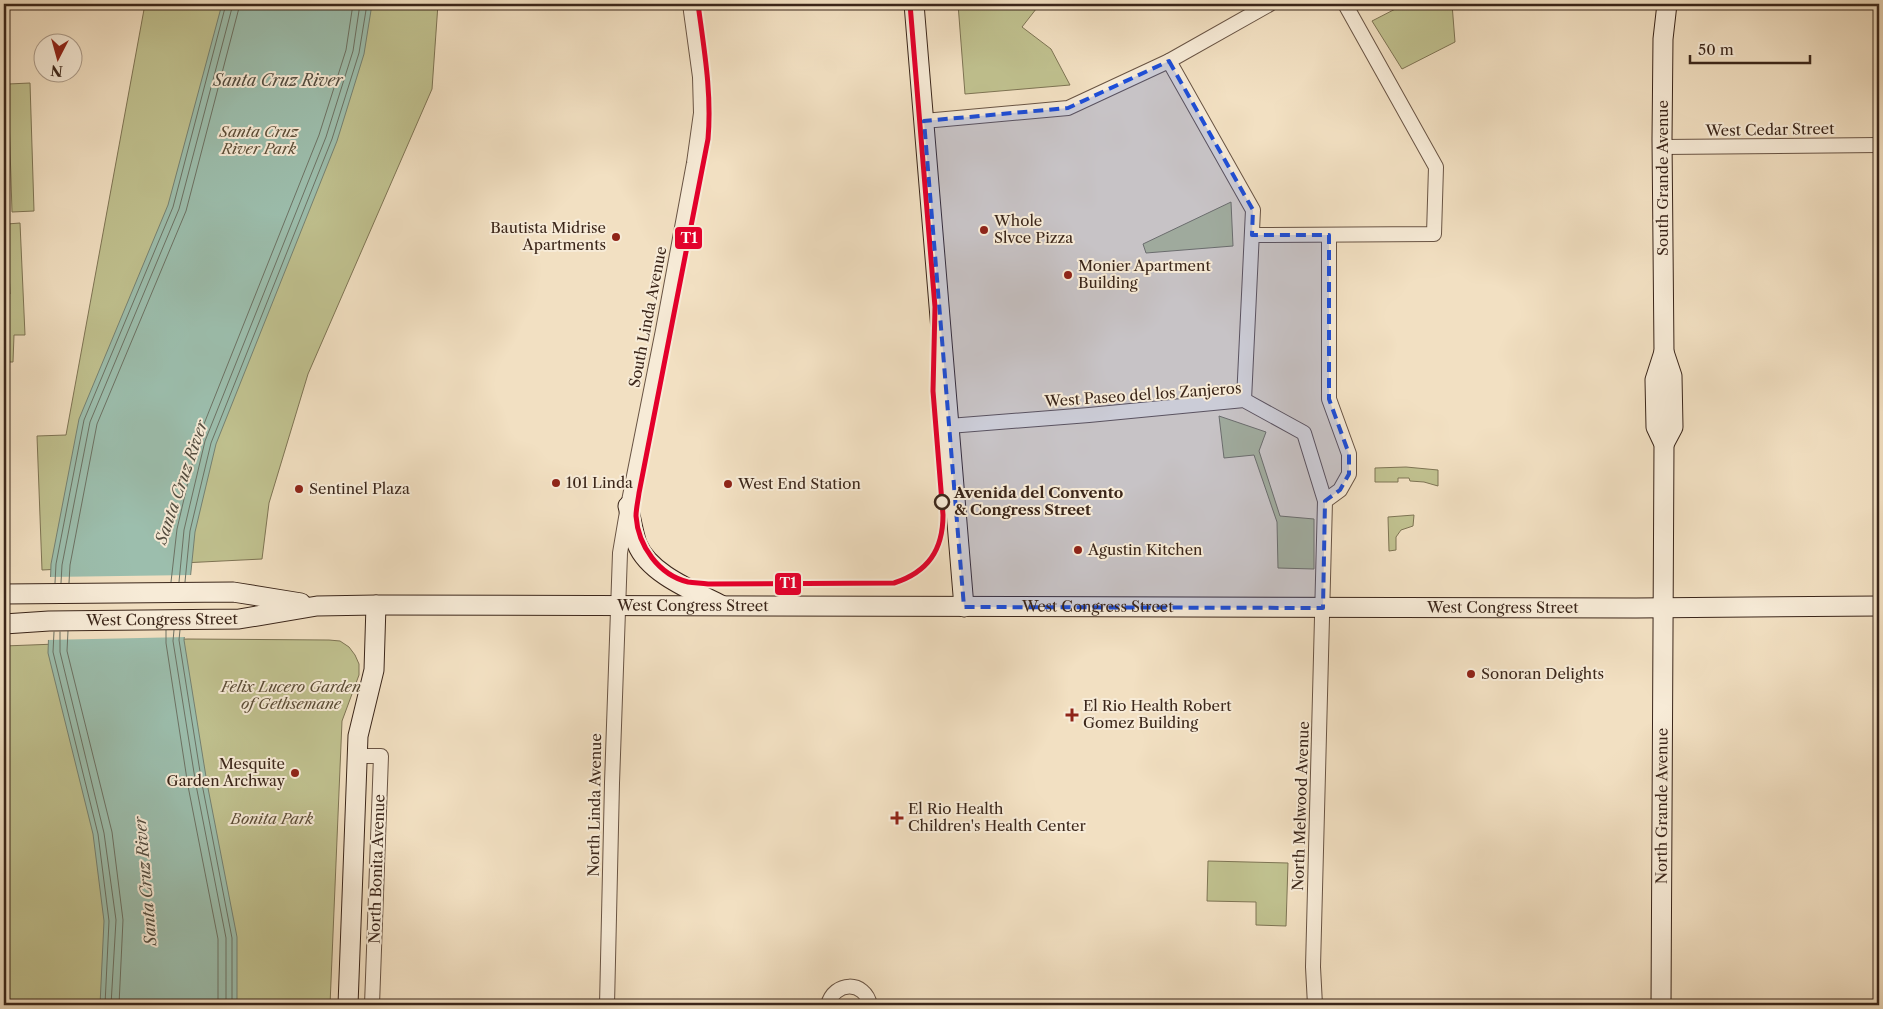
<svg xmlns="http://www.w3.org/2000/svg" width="1883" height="1009" font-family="'Libre Caslon Text',serif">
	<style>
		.green { fill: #c0c18f; stroke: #7e7454 }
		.water { fill: #9cbead; stroke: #758172 }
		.pier { fill: #f2e0c2 }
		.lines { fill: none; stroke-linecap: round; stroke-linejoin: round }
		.shore { stroke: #6c7264; stroke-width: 1 }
		.street-casing { stroke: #695444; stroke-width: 16 }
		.secondary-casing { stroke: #3b261a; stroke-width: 21 }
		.street { stroke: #f7ebd7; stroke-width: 14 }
		.secondary { stroke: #f7ebd7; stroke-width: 19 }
		.tram-1-casing { stroke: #f7ebd7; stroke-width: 9 }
		.tram-1 { stroke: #e4002b; stroke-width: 5 }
		.marked { fill: #1d4ed8; fill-opacity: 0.2; stroke: #1d4ed8; stroke-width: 4; stroke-dasharray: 10 6; stroke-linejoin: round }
		.poi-dot { fill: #8f2418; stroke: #f7ebd7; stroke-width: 2 }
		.stop-dot { fill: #f7ebd7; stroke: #3b261a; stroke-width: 2.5 }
		.labels { text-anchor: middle; stroke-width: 4; stroke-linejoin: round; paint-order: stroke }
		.street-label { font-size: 15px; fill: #3b261a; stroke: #f7ebd7 }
		.park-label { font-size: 15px; font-style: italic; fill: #5c4d37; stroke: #f7ebd7 }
		.poi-label { font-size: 15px; fill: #3b261a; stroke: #f7ebd7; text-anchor: start }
		.stop-label { font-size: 15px; font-weight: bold; fill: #3b261a; stroke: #f7ebd7; text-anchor: start }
		.water-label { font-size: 16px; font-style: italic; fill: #534c3f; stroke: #f7ebd7 }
		.line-badge { stroke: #f7ebd7; stroke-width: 2 }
		.badge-label { font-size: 14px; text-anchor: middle; font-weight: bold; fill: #fff }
	</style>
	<rect width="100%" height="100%" fill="#f2e0c2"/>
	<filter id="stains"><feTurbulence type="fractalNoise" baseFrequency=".004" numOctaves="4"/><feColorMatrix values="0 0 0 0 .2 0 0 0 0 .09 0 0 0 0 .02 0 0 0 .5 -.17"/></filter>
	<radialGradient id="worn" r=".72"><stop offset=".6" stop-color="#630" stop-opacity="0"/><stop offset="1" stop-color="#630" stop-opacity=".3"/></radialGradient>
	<g class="green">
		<path d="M145 4H438L432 89 308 374 269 503 262 559 42 570 37 436 66 435Z"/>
		<path d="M958 4H1040L1022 27 1051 49 1070 85 965 94Z"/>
		<path d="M1405 4H1452L1455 42 1402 69 1372 21Z"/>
		<path d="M30 83 34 211 12 212 8 84Z"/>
		<path d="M1231 202 1233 246 1146 253 1143 244Z"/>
		<path d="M20 223 25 335H14L13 362H4V295L10 294 7 224Z"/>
		<path d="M1219 416 1266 432 1259 451 1280 516 1314 519V569L1278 568 1277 522 1254 455 1224 458Z"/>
		<path d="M1406 467 1438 470V486L1424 482 1410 481 1409 478H1398V482H1375V468Z"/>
		<path d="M1414 515 1413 526 1401 530 1396 537V550L1389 551 1388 517Z"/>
		<path d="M188 639 329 640 340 641 349 647 355 655 359 664V675L342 721 330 1005H4V646Z"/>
		<path d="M1208 861 1288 863 1286 926 1256 925V902L1207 901Z"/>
	</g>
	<path class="water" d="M222 4H372L364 54 337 141 216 444 195 532 184 640 207 783 237 937V1005H100L104 921 93 834 48 653 51 564 79 419 168 205Z"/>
	<path class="pier" d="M193 575 187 637 46 640 48 577Z"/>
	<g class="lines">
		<g class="shore">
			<path d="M171 582 177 529 198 439 319 135 346 50 353 4"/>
			<path d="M179 582 184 530 205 441 326 137 353 51 360 4"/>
			<path d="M185 582 190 531 211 443 332 139 359 53 367 4"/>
			<path d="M55 583 56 564 84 420 173 207 226 4"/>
			<path d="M61 583 62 565 90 422 179 209 233 4"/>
			<path d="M69 583 70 565 97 424 186 211 240 4"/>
			<path d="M166 630V643L188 786 218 939V1005"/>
			<path d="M174 630 173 641 196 785 226 938V1005"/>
			<path d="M180 630 179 640 202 784 232 938V1005"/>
			<path d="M68 631 67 651 112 832 123 920 119 1005"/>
			<path d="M54 632 53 652 98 834 109 921 105 1005"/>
			<path d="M60 632V652L104 833 116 920 111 1005"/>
		</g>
		<g class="street-casing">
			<g id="street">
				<path d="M1169 61 1253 210 1244 400"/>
				<path d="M924 121 1068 108 1169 61 1270 4"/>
				<path d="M1662 147 1879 145"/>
				<path d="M1252 235 1434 234 1436 167 1345 4"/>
				<path d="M949 426 1089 415 1244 400 1304 433 1325 501 1313 967 1315 1005"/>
				<path d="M1325 501 1340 490 1349 474V454L1329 399V235"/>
				<path d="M357 756H381L372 1005"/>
				<path d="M607 1005 612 783 620 553 628 506 663 330 694 163 701 113 700 77 690 4"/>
				<path d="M828 1005C834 981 865 980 870 1005"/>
			</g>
		</g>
		<g class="secondary-casing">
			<g id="secondary">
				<path d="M914 4 964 607"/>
				<path d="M1664 444 1673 427 1672 376 1664 352 1662 139 1663 39 1667 4"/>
				<path d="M628 506C631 518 633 532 637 544 649 574 694 591 721 605"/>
				<path d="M4 594 233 592 301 603"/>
				<path id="s1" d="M4 624 49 621 239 619 317 606 376 605 1636 608 1879 606"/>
				<path d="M348 1005 358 736 374 670 376 605"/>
				<path id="s2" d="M1661 1005 1664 444 1656 427 1655 380 1664 352"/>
			</g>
		</g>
		<use href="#street" class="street"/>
		<use href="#secondary" class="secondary"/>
		<g class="tram-1-casing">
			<path id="tram-1" d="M698 4C704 49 712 93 708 139L639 493C638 501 636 509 636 516 638 546 659 575 688 582 695 583 701 583 708 584L894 583C928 572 943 550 943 515L933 391 935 307 910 4"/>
		</g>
		<use href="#tram-1" class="tram-1"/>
	</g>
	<path class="marked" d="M1169 61 1253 210 1252 235H1329V399L1349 454V474L1340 490 1325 501 1323 608 964 607 924 121 1068 108Z"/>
	<g class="poi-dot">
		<circle cx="984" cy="230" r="5"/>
		<circle cx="616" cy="237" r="5"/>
		<circle cx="1068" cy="275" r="5"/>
		<circle cx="556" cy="483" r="5"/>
		<circle cx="728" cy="484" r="5"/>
		<circle cx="299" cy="489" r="5"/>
		<circle cx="1078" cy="550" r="5"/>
		<circle cx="1471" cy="674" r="5"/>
		<path d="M1069.5 707.5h5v5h5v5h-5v5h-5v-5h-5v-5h5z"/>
		<circle cx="295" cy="773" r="5"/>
		<path d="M894.5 810.5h5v5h5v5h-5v5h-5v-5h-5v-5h5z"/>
	</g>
	<circle class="stop-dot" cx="942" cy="502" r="7"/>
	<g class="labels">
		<g class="street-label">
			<text transform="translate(1770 130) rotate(-1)" y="5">West Cedar Street</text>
			<text transform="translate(1663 178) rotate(-90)" y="5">South Grande Avenue</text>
			<text transform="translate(648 317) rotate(-79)" y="5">South Linda Avenue</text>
			<text transform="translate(1143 395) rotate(-4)" y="5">West Paseo del los Zanjeros</text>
			<text dy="5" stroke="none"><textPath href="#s1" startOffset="690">West Congress Street</textPath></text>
			<text dy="5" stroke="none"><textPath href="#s1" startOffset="1095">West Congress Street</textPath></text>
			<text dy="5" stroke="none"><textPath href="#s1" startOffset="1500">West Congress Street</textPath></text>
			<text dy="5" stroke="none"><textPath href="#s1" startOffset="158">West Congress Street</textPath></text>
			<text transform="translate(595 805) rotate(-89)" y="5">North Linda Avenue</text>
			<text transform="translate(1301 806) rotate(-88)" y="5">North Melwood Avenue</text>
			<text dy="5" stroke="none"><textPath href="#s2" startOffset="199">North Grande Avenue</textPath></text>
			<text transform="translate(377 869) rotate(-88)" y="5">North Bonita Avenue</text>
		</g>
		<g class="park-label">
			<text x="259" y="137">Santa Cruz<tspan x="259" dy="17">River Park</tspan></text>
			<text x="291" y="692">Felix Lucero Garden<tspan x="291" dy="17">of Gethsemane</tspan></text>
			<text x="272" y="824">Bonita Park</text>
		</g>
		<g class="poi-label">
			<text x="994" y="226">Whole<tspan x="994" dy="17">Slvce Pizza</tspan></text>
			<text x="606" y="233" text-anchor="end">Bautista Midrise<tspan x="606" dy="17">Apartments</tspan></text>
			<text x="1078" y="271">Monier Apartment<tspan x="1078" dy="17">Building</tspan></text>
			<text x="566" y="488">101 Linda</text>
			<text x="738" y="489">West End Station</text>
			<text x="309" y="494">Sentinel Plaza</text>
			<text x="1088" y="555">Agustin Kitchen</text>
			<text x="1481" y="679">Sonoran Delights</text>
			<text x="1083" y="711">El Rio Health Robert<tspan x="1083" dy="17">Gomez Building</tspan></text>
			<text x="285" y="769" text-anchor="end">Mesquite<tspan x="285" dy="17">Garden Archway</tspan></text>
			<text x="908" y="814">El Rio Health<tspan x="908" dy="17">Children's Health Center</tspan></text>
		</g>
		<g class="stop-label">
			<text x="954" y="498">Avenida del Convento<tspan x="954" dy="17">&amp; Congress Street</tspan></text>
		</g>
		<g class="water-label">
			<text x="278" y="86">Santa Cruz River</text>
			<text transform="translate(181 482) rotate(-71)" y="6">Santa Cruz River</text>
			<text transform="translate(145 881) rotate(-95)" y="6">Santa Cruz River</text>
		</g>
	</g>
	<g class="line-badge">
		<rect x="674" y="226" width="29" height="24" rx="5" fill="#e4002b"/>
		<rect x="774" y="572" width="28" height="24" rx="5" fill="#e4002b"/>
	</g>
	<g class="badge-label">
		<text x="689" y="243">T1</text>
		<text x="788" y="588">T1</text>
	</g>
	<rect width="1883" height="1009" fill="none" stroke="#f2e0c2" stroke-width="20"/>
	<rect x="5" y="5" width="1873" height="999" fill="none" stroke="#3b261a" stroke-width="2.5"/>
	<rect x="10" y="10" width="1863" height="989" fill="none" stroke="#3b261a"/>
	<g transform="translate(58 58) rotate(186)"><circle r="24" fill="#f7ebd7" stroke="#ac9c8b"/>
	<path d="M0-4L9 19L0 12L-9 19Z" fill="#8f2418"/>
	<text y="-8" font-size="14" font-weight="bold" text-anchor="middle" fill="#3b261a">N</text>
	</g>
	<path d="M1690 55v8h120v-8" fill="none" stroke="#3b261a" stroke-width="2.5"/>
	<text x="1698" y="55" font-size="15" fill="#3b261a" stroke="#f7ebd7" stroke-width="4" paint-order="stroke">50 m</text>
	<rect width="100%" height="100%" filter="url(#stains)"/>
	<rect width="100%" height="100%" fill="url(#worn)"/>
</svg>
